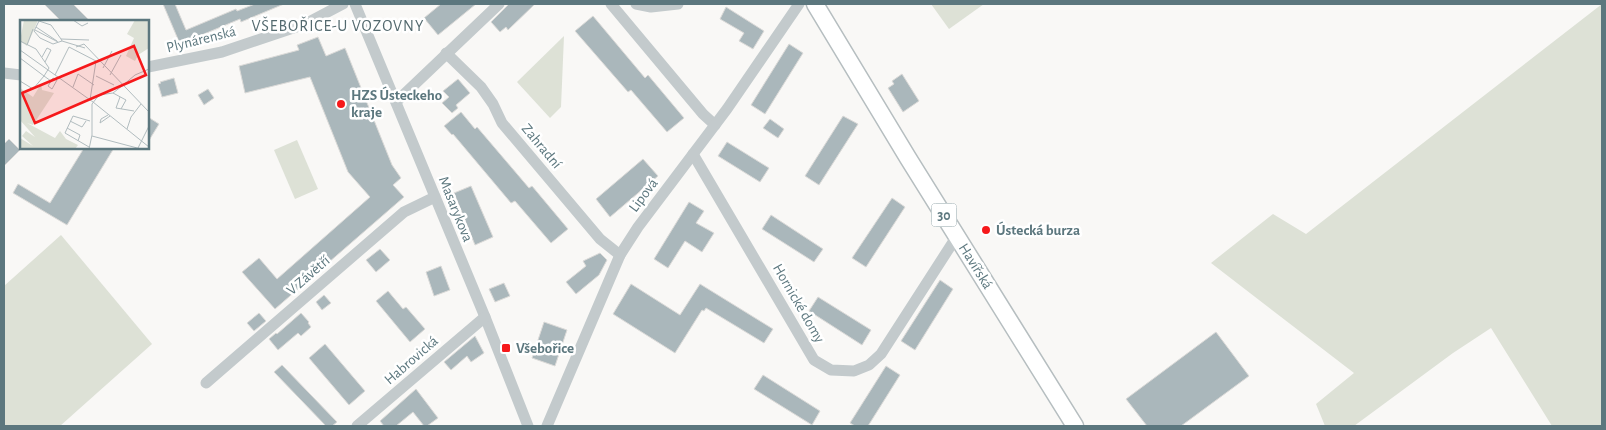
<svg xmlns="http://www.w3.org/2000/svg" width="1606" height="430" font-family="'Alegreya Sans',sans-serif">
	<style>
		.green { fill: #dde1d6 }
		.building { fill: #aab7bb; stroke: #dbdad8 }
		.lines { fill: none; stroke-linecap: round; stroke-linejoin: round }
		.primary-casing { stroke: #b6bec0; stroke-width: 19 }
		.street { stroke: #c3cacc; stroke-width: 11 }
		.primary { stroke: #fff; stroke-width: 16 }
		.poi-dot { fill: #f6191b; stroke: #fff; stroke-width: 2 }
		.labels { text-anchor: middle; stroke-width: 5; stroke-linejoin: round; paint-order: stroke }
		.shield { fill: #fff; stroke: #8da0a5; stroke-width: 1 }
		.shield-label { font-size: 14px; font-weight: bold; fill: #5c777e }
		.street-label { font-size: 15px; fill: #5c777e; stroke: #fff }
		.poi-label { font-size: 15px; font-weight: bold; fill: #5c777e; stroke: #fff; text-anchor: start }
		.neighbourhood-label { font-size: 16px; letter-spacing: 1px; fill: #53696e; stroke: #fff }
		.inset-road { fill: none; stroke: #b1bcbf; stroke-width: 1 }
		.view { fill: #f6191b; fill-opacity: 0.15; stroke: #f6191b; stroke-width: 2.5 }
		.inset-edge { fill: none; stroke: #5c777e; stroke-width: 2.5 }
	</style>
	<rect width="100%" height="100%" fill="#f9f8f6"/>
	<g class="green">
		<path d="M931 4H984L949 29Z"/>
		<path d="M1602 4V426H1552L1491 328 1453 353 1354 426H1325L1316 404 1354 373 1211 263 1273 214 1306 234Z"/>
		<path d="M564 36 561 107 550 118 517 82Z"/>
		<path d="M297 140 318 189 295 199 274 150Z"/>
		<path d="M61 235 152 344 60 426H4V286Z"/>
	</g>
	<g class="building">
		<path d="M44 4H73L90 21H61Z"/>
		<path d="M163 4H175L186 30 236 9 237 11 255 4H284L241 22 240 19 180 44Z"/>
		<path d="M441 4H476L438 35 424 18Z"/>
		<path d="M509 4H535L508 30 506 27 500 32 491 22Z"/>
		<path d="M726 7 764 31 753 49 739 41 744 33 720 19Z"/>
		<path d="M593 16 645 78 648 75 684 118 667 132 631 90 628 92 575 31Z"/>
		<path d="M318 37 326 56 345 48 392 165 401 178 393 185 404 197 275 309 242 272 259 258 277 279 370 197 348 172 310 77 245 93 239 66 299 50 297 45Z"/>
		<path d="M789 44 803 53 765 114 751 105Z"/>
		<path d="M902 74 919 101 903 112 888 88 894 84 892 81Z"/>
		<path d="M174 78 178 93 162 97 158 84 161 83 160 82Z"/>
		<path d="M458 79 470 93 456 105 458 108 452 113 442 103 449 97 443 91Z"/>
		<path d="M208 89 214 98 204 105 198 95Z"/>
		<path d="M461 112 475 129 477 127 529 188 532 186 568 229 551 243 515 201 511 203 453 134 452 135 444 126Z"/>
		<path d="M843 116 858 124 819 185 805 176Z"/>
		<path d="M148 117 159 124 148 142Z"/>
		<path d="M770 119 784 129 778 138 763 128Z"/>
		<path d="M9 139 20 150 4 166V144Z"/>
		<path d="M727 142 769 168 760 182 718 156Z"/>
		<path d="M84 148H114L67 225 13 193 18 184 50 203Z"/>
		<path d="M643 159 658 176 610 217 596 199Z"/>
		<path d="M471 186 493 237 475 245 454 193Z"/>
		<path d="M892 198 905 207 866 267 852 258Z"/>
		<path d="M689 202 704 211 696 223 714 233 702 252 685 241 668 268 654 259Z"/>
		<path d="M771 215 823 249 814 262 762 229Z"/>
		<path d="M380 249 390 260 376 272 366 260Z"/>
		<path d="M600 253 607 260 599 275 576 294 566 282 586 266 583 261Z"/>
		<path d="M441 266 450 290 434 296 426 272Z"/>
		<path d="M940 280 953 289 915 350 901 341Z"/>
		<path d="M504 283 510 296 495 302 489 289Z"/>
		<path d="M631 284 680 315 700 284 773 329 764 343 706 308 704 311 702 310 675 353 613 314Z"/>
		<path d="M388 291 403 309 406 307 425 329 410 342 376 301Z"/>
		<path d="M324 295 331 303 322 310 316 302Z"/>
		<path d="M818 297 871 330 862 345 809 311Z"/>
		<path d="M259 313 266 321 254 331 247 323Z"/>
		<path d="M301 313 309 322 308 323 311 327 301 336 298 333 278 350 269 339 276 333 277 334Z"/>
		<path d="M544 322 567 330 555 366 532 358Z"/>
		<path d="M1216 332 1249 376 1181 426H1147L1126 399Z"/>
		<path d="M475 336 484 353 471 362 467 356 451 370 444 362Z"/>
		<path d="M325 344 365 391 349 405 309 358Z"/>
		<path d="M282 365 337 422 332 426H326L274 372Z"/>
		<path d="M886 366 900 375 868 426H855L850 423Z"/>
		<path d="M763 375 820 411 812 425 754 389Z"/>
		<path d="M416 389 438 418 427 426H424L413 412 396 426H384L380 421Z"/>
	</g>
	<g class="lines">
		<g class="primary-casing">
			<path id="primary" d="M815 4 908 158 1075 426"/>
		</g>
		<g class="street">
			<path d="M355 4 485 317 528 426"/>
			<path d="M611 4 703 114 715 125"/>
			<path d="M636 4 651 7 678 4"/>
			<path d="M446 53 481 87 493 104 502 123 600 239 620 255"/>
			<path d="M148 67 222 52 305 24 343 4"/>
			<path d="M4 73 21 75"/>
			<path d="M396 102 499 4"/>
			<path d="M693 154 814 360 831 370 854 371 869 365 881 354 957 236"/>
			<path d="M206 383 404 212 435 197"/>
			<path d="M357 426 485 317"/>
			<path d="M547 426 620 255 638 227 727 109 799 4"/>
		</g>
		<use href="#primary" class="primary"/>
	</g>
	<g class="poi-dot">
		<circle cx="341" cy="104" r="5"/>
		<circle cx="986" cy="230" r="5"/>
		<rect x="501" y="343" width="10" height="10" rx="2.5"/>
	</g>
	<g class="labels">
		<rect class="shield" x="931.5" y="203.5" width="25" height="23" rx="4"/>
		<g class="shield-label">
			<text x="944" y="220">30</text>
		</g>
		<g class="street-label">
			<text transform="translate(201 39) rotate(-14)" y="5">Plynárenská</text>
			<text transform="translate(542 146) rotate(50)" y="5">Zahradní</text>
			<text transform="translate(643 195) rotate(-53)" y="5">Lipová</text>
			<text transform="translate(456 209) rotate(68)" y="5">Masarykova</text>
			<text transform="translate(976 266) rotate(58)" y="5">Havířská</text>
			<text transform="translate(308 275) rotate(-41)" y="5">V Závětří</text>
			<text transform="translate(799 303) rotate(60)" y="5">Hornické domy</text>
			<text transform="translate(411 360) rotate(-41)" y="5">Habrovická</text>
		</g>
		<g class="poi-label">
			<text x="351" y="100">HZS Ústeckeho<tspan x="351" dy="17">kraje</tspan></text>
			<text x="996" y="235">Ústecká burza</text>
			<text x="516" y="353">Všebořice</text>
		</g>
		<g class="neighbourhood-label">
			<text x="338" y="31">VŠEBOŘICE-U VOZOVNY</text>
		</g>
	</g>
	<g transform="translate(20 20)">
		<rect width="129" height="129" fill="#f9f8f6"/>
		<path d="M4 0H18L7 26 0 21ZM115 0H129V28L118 35 115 41 106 36 114 18 107 14ZM21 64 22 70 34 73 13 105 7 103 35 118 40 111 46 119 58 125 55 129H0V118L13 126 2 116 6 111 15 117 0 100V68L13 77Z" fill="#dde1d6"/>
		<path class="inset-road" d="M53 0 62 6 68 3M16 7 37 21M15 10 38 22M41 19 69 20M0 21 16 29 29 48 24 56 0 38M42 21 33 24 20 18 14 11 19 1 31 5 41 19 42 21 65 28M7 25 13 9M56 27 64 24 129 92M0 30 73 82 129 127M22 37 27 28 31 30 25 42M83 48 92 31M35 55 49 27 76 41M90 55 101 35M76 56 94 65M33 58 37 60 32 69 28 66ZM0 61 13 69 24 56 31 61M102 66 115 55 129 49M53 67 58 54 74 65M93 73 106 80 101 89M100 77 96 88 114 91M70 80 76 41M88 95 81 99 80 103 90 96M50 101 62 107 66 101M47 108 60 115 58 121M107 109 111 97 121 84M72 116 121 129M69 127 45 113 53 96 70 101M118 128 129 106M69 129 72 115V84L79 75 93 73 102 66"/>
		<path class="view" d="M114 26 126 55 15 103 2 73Z"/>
		<rect width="129" height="129" class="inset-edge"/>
	</g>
	<rect width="1606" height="430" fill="none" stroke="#5c777e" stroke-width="10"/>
</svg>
